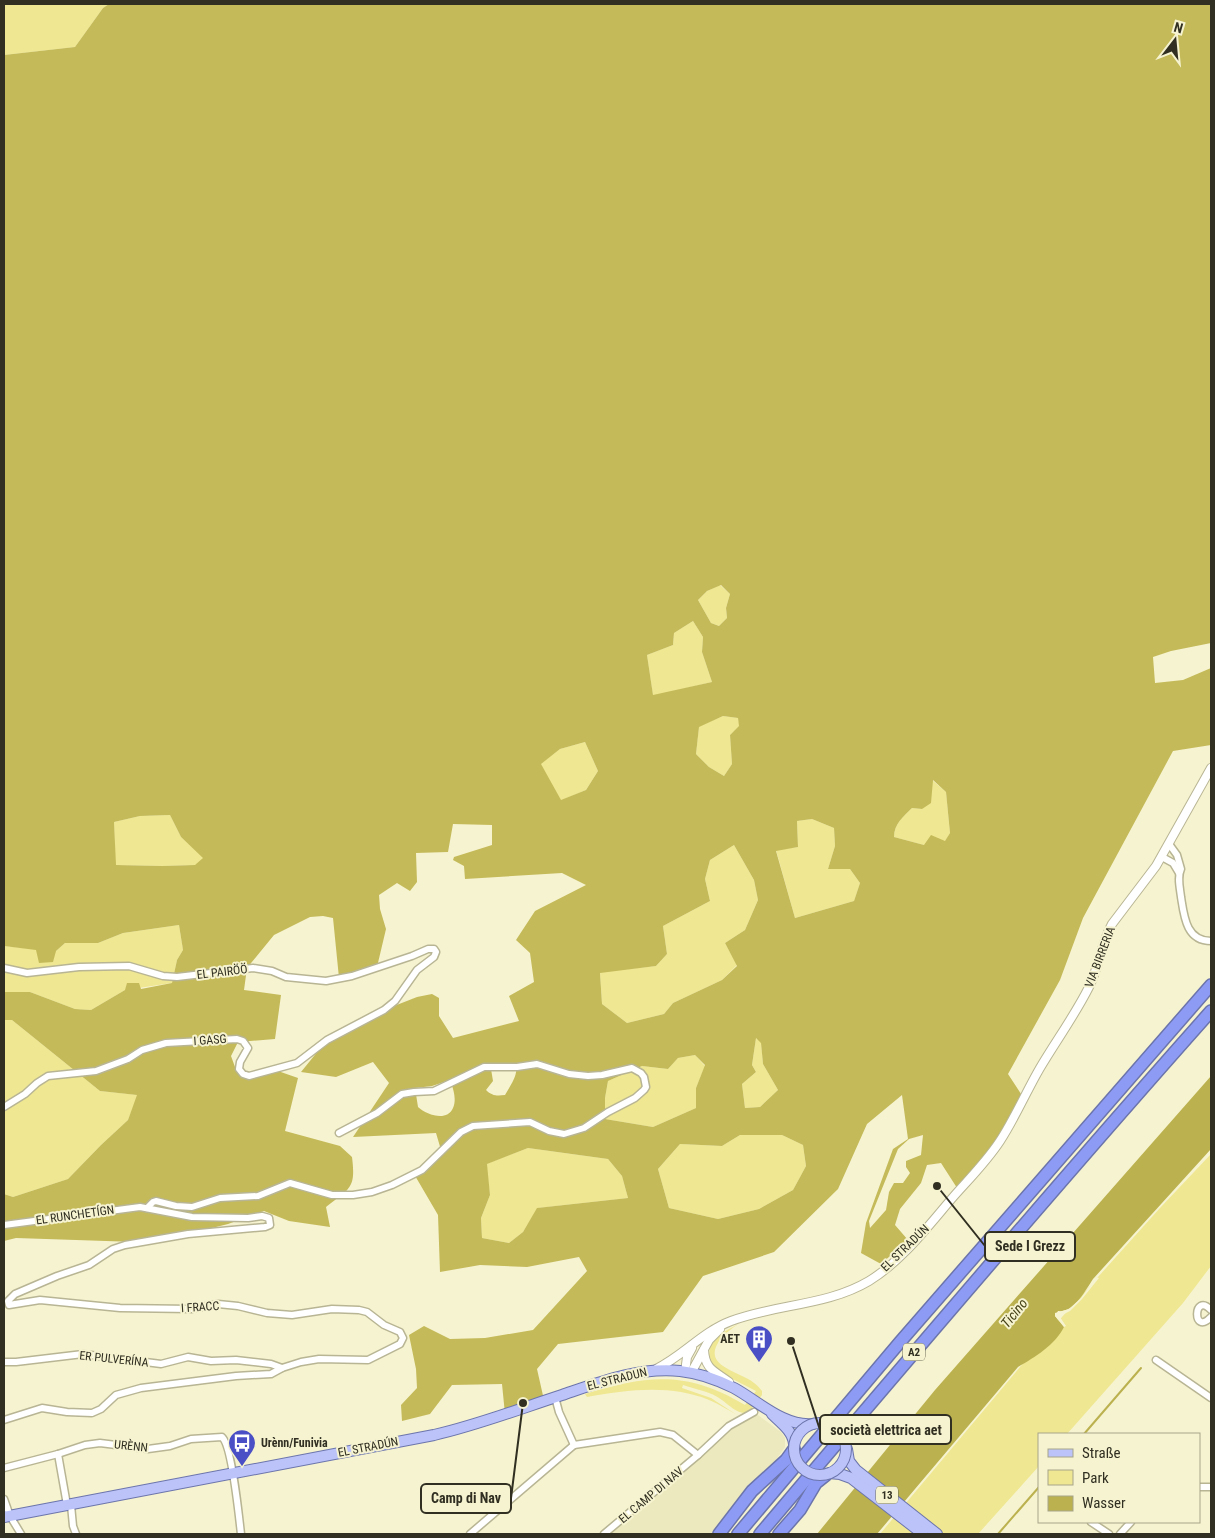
<svg xmlns="http://www.w3.org/2000/svg" width="1215" height="1538" font-family="'Roboto Condensed',sans-serif">
	<style>
		.built { fill: #ece9be }
		.green { fill: #efe792 }
		.forest { fill: #c4ba59; fill-rule: evenodd }
		.water { fill: #bbb14f }
		.pier { fill: #f6f3d0 }
		.lines { fill: none; stroke-linecap: round; stroke-linejoin: round }
		.stream { stroke: #bbb14f; stroke-width: 2 }
		.minor-casing { stroke: #b8b594; stroke-width: 9 }
		.tertiary-casing { stroke: #b8b594; stroke-width: 10 }
		.primary-casing { stroke: #6c75ab; stroke-width: 12 }
		.motorway-casing { stroke: #6c75ab; stroke-width: 14 }
		.minor { stroke: #fff; stroke-width: 6 }
		.tertiary { stroke: #fff; stroke-width: 8 }
		.primary { stroke: #bbc3f9; stroke-width: 10 }
		.motorway { stroke: #8d9bf5; stroke-width: 11 }
		.primary-bridge-casing { stroke: #6c75ab; stroke-width: 12; stroke-linecap: butt }
		.primary-bridge { stroke: #bbc3f9; stroke-width: 10 }
		.labels { text-anchor: middle; stroke-width: 4; stroke-linejoin: round; paint-order: stroke }
		.shield { fill: #f6f3d0; stroke: #6b6a56; stroke-width: 1 }
		.shield-label { font-size: 11px; font-weight: bold; fill: #302f21 }
		.street-label { font-size: 12px; fill: #302f21; stroke: #f6f3d0 }
		.poi-label { font-size: 12px; font-weight: bold; fill: #302f21; stroke: #f6f3d0; text-anchor: end }
		.water-label { font-size: 14px; font-style: italic; fill: #454117; stroke: #f6f3d0 }
		.leader { fill: none; stroke: #302f21; stroke-width: 2 }
		.callout-dot { fill: #302f21; stroke: #f6f3d0; stroke-width: 2 }
		.callout { fill: #f6f3d0; stroke: #302f21; stroke-width: 2 }
		.callout-label { font-size: 14px; text-anchor: middle; font-weight: bold; fill: #302f21 }
	</style>
	<rect width="100%" height="100%" fill="#f6f3d0"/>
	<path class="built" d="M754 1412 781 1432 785 1438V1447L776 1460 748 1489 713 1534H604L715 1439Z"/>
	<g class="green">
		<path d="M4 4H109L103 8 75 47 4 55Z"/>
		<path d="M720 585 730 594 726 608 727 618 719 626 711 623 698 600 707 591Z"/>
		<path d="M693 621 703 637 702 652 712 682 653 696 647 655 673 645 674 633Z"/>
		<path d="M723 716 738 718 740 726 730 735 732 764 724 776 709 767 696 754 699 726Z"/>
		<path d="M585 742 598 771 586 790 560 801 540 764 560 749Z"/>
		<path d="M932 780 946 792 950 833 945 842 924 845 894 837C894 824 903 817 912 808L922 809Z"/>
		<path d="M170 815 181 837 204 858 196 865 162 866 115 865 114 822 140 816Z"/>
		<path d="M812 819 834 828 835 846 828 869H850L860 883 854 901 795 918 776 850 798 847 797 821Z"/>
		<path d="M734 845 754 880 758 900 745 930 725 943 737 965 722 980 673 1003 664 1014 627 1023 602 1004 600 972 656 966 667 954 663 926 710 901 705 879 710 860Z"/>
		<path d="M179 925 183 950 177 960 172 983 125 990 91 1010 75 1009 30 992H4V946L56 951 65 943H98L123 933Z"/>
		<path d="M4 1020H12L100 1091 138 1095 128 1120 101 1145 68 1179 13 1197 4 1194Z"/>
		<path d="M756 1038 761 1042 763 1064 778 1090 760 1107 745 1108 742 1084 756 1072 752 1065Z"/>
		<path d="M695 1055 705 1066 696 1088V1108L653 1127 605 1119V1098L608 1081 642 1066 668 1069 678 1058Z"/>
		<path d="M740 1135H782L803 1145 806 1166 793 1190 759 1209 718 1219 669 1208 658 1169 680 1144 722 1146Z"/>
		<path d="M528 1148 608 1159 622 1176 628 1198 538 1208 523 1232 509 1243 482 1238 481 1218 490 1195 486 1164Z"/>
		<path d="M1211 1154V1266L1183 1303 1067 1434H1039V1466L978 1534H880L1062 1317 1160 1208Z"/>
		<path d="M742 1322C729 1329 701 1351 723 1366 736 1375 752 1377 762 1391V1395L751 1409 746 1413C736 1413 729 1405 722 1400 712 1392 695 1389 683 1385L682 1388 711 1398 737 1415C728 1410 719 1404 709 1400 670 1384 627 1390 587 1397L585 1394C647 1375 687 1370 745 1405L756 1391 717 1371 710 1362 709 1356 710 1346 718 1335Z"/>
	</g>
	<path class="forest" d="M109 4H1211V643L1171 651 1153 657 1155 683 1183 680 1211 668V745L1173 751 1083 918 1060 980 1008 1074 1023 1097 1003 1136 959 1191 941 1163 927 1165 921 1183 900 1209 895 1225 908 1240 881 1264 861 1253 866 1223 893 1149 908 1139 902 1095 867 1124 838 1189 774 1252 703 1276 663 1332 558 1344 537 1369 544 1400 505 1414 502 1384 452 1385 430 1414 402 1421 401 1405 417 1388 416 1369 409 1335 424 1326 450 1339 485 1338 533 1330 587 1271 579 1257 527 1267 480 1265 440 1272 438 1215 414 1174 441 1150 436 1133 353 1137 389 1083 373 1062 336 1077 301 1072 327 1040 384 1010 417 997 432 994 439 998V1016L453 1038 519 1021 509 996 534 982 530 953 516 940 535 911 586 885 562 873 465 879 464 866 453 860 454 857 492 845V825L453 824 448 852 416 853 417 882 410 891 397 883 379 895 380 909 386 929 377 967 339 978 333 918 323 916 310 917 274 935 247 968 244 990 281 995 275 1039 238 1042 231 1056 235 1067 239 1069 243 1074 275 1070 298 1078 285 1131 340 1146 352 1157C356 1189 350 1188 326 1207L330 1227 289 1221 264 1211 228 1224 188 1234 136 1242 16 1238 4 1241V1194L13 1197 68 1179 101 1145 128 1120 137 1095 100 1091 12 1020H4V992H30L75 1009 91 1010 125 990 127 983H139L141 989 172 983 177 960 183 950 179 925 123 933 98 943H65L56 951 53 962 39 963 36 950 4 946V55L75 47 103 8ZM721 585 730 594 726 608 727 618 719 626 711 623 698 600 707 591ZM693 621 703 637 702 652 712 682 653 695 647 655 673 645 674 633ZM723 716 738 718 739 726 730 735 732 764 724 776 709 767 696 754 699 727ZM585 742 598 771 586 790 561 800 541 764 560 749ZM933 780 946 792 950 833 945 841 931 835 924 845 894 837C894 824 903 817 912 808L922 809 931 803ZM170 815 181 837 203 858 195 865 162 866 116 865 114 822 140 816ZM812 819 834 828 835 846 828 869H850L860 883 854 901 795 918 776 851 798 847 797 821ZM734 845 754 880 758 900 745 930 725 943 737 966 722 980 673 1003 664 1014 627 1023 602 1004 600 973 656 966 667 954 663 926 710 901 705 879 710 860ZM756 1038 761 1043 763 1064 778 1090 760 1107 745 1108 742 1084 756 1072 752 1065ZM695 1055 705 1065 696 1088V1108L653 1127 605 1119V1098L608 1081 642 1066 668 1069 678 1058ZM490 1063 516 1064C518 1076 511 1084 505 1095 497 1096 492 1096 486 1090L493 1081ZM450 1080C453 1088 457 1099 453 1108 447 1122 427 1115 418 1107L415 1088 432 1086ZM740 1135H782L803 1145 806 1166 793 1190 759 1209 718 1219 669 1208 658 1169 680 1144 722 1146ZM923 1135 921 1155 906 1161V1167L910 1173 903 1183H894L889 1192 886 1210 870 1228 869 1221 898 1149 909 1139ZM528 1148 608 1159 622 1176 628 1198 537 1208 523 1232 509 1243 482 1238 481 1218 490 1195 487 1164Z"/>
	<path class="water" d="M1211 1076V1149L1093 1279C1085 1291 1074 1313 1058 1311L1055 1316 1064 1327C1055 1345 1035 1357 1018 1367L877 1534H817L935 1390Z"/>
	<path class="pier" d="M1096 1277 1099 1278 1082 1299 1070 1311 1064 1314H1058L1066 1326 1064 1327 1055 1316V1313L1069 1309 1081 1298Z"/>
	<g class="lines">
		<g class="stream">
			<path d="M1084 1434 1141 1368"/>
			<path d="M998 1534 1039 1487"/>
		</g>
		<g class="minor-casing">
			<g id="minor">
				<path d="M1169 844 1177 855 1181 869C1177 877 1180 888 1181 897 1184 916 1186 941 1211 941"/>
				<path d="M1162 857 1173 863 1179 873"/>
				<path d="M4 968 27 973 79 967 129 966 163 976 177 977 253 968 272 971 286 977 326 981 352 976 412 956 428 949H434L436 952 434 957 417 970 395 1001 384 1010 327 1040 297 1063 249 1076 243 1074 239 1069 240 1062 248 1048 243 1041 237 1039 166 1043 142 1050 128 1059 96 1071 48 1076 37 1083 25 1094 4 1107"/>
				<path d="M147 1208 153 1202 156 1201 176 1206 192 1207 220 1198 258 1196 290 1183 332 1195H353L372 1192 392 1185 422 1170 461 1132 473 1126 530 1122 549 1131 564 1134 584 1128 608 1112 635 1098 644 1090 646 1087 644 1077 641 1073 632 1068 602 1075 588 1076 569 1074 537 1064 517 1067H484L434 1091 414 1092 402 1094 377 1113 339 1133"/>
				<path d="M4 1225 140 1207 192 1217 248 1218 262 1216 269 1218 270 1225 265 1227 188 1234 125 1245 113 1249 89 1265 57 1276 15 1294 8 1301 9 1305 40 1300 120 1308 191 1309 218 1304 238 1306 267 1313 292 1315 332 1309 359 1310 367 1312 384 1325 400 1332 403 1338 400 1344 368 1360 319 1359 301 1362 282 1368 271 1374 236 1376 141 1388 116 1395 101 1409 92 1413 67 1412 42 1408 4 1420"/>
				<path d="M1211 1310C1193 1291 1192 1337 1211 1317"/>
				<path d="M1156 1360 1211 1398"/>
				<path d="M4 1362H16L83 1354 161 1364 188 1357 211 1361 236 1360 271 1364 282 1368"/>
				<path d="M555 1397 559 1412 574 1445"/>
				<path d="M574 1445 660 1432 673 1435 698 1455"/>
				<path d="M58 1454 67 1505"/>
				<path d="M4 1468 58 1454 85 1445 100 1443 148 1449 170 1446 191 1439 222 1437C232 1446 239 1517 241 1534"/>
				<path d="M1199 1487H1211"/>
				<path d="M4 1499 10 1516 21 1534"/>
				<path d="M71 1505 73 1526 76 1534"/>
				<path d="M1091 1522 1109 1534"/>
				<path d="M470 1534 574 1445"/>
				<path d="M604 1534 698 1455 729 1426 754 1412"/>
				<path d="M1120 1534 1131 1522"/>
			</g>
		</g>
		<g class="tertiary-casing">
			<g id="tertiary">
				<path d="M704 1350C705 1370 715 1371 729 1382"/>
				<path d="M656 1369C683 1356 702 1332 731 1321 776 1304 827 1306 869 1281 903 1260 928 1226 954 1196 970 1178 987 1161 1000 1141 1015 1118 1026 1092 1040 1068 1056 1041 1075 1015 1089 987 1099 967 1101 944 1112 924L1156 866 1211 768"/>
				<path d="M685 1372 687 1357 692 1348"/>
				<path d="M691 1373 709 1340 720 1329"/>
			</g>
		</g>
		<g class="primary-casing">
			<g id="primary">
				<path d="M772 1414C780 1422 793 1431 794 1444"/>
				<path d="M847 1449 849 1461 856 1470 937 1534"/>
				<path d="M829 1473 840 1474 851 1478 923 1534"/>
				<path d="M4 1517 434 1435C478 1425 519 1409 562 1395 600 1382 638 1367 680 1371 699 1373 718 1380 734 1388 758 1401 784 1427 813 1424"/>
			</g>
		</g>
		<g class="motorway-casing">
			<g id="motorway">
				<path d="M719 1534 752 1491 786 1460 794 1449"/>
				<path d="M738 1534 900 1342 1211 985"/>
				<path d="M760 1534C909 1358 1058 1183 1211 1011"/>
				<path d="M779 1534 800 1510 816 1483 826 1475"/>
			</g>
		</g>
		<use href="#minor" class="minor"/>
		<use href="#tertiary" class="tertiary"/>
		<use href="#primary" class="primary"/>
		<use href="#motorway" class="motorway"/>
		<g class="primary-bridge-casing">
			<circle id="primary-bridge" cx="820" cy="1449" r="26"/>
		</g>
		<use href="#primary-bridge" class="primary-bridge"/>
	</g>
	<defs>
		<g id="building-pin" transform="scale(1.4375)"><path d="M0 17L-7.5 6A9.5 9.5 0 1 1 7.5 6Z" fill="#4b4fc5" stroke="#f6f3d0"/><path d="M-4-6H4V6H1V3H-1V6H-4ZM-2.5-4.3h1.7v1.8h-1.7ZM.8-4.3h1.7v1.8H.8ZM-2.5-1h1.7V.8h-1.7ZM.8-1h1.7V.8H.8Z" fill="#fff"/></g>
		<g id="bus-pin" transform="scale(1.4375)"><path d="M0 17L-7.5 6A9.5 9.5 0 1 1 7.5 6Z" fill="#4b4fc5" stroke="#f6f3d0"/><path d="M-5-6H5V4H4V6H2V4H-2V6H-4V4H-5ZM-3.5-4V0h7V-4ZM-3.5 1.2v1.5H-2V1.2ZM2 1.2v1.5H3.5V1.2Z" fill="#fff"/></g>
	</defs>
	<g fill-rule="evenodd">
		<use href="#building-pin" x="759" y="1339"/>
		<use href="#bus-pin" x="242" y="1443"/>
	</g>
	<g class="labels">
		<g class="shield">
			<rect x="903" y="1343.5" width="22" height="17" rx="4"/>
			<rect x="876" y="1486.5" width="22" height="17" rx="4"/>
		</g>
		<g class="shield-label">
			<text x="914" y="1356">A2</text>
			<text x="887" y="1499">13</text>
		</g>
		<g class="street-label">
			<text transform="translate(1100 957) rotate(-69)" y="4">VIA BIRRERIA</text>
			<text transform="translate(222 972) rotate(-7)" y="4">EL PAIRÖÖ</text>
			<text transform="translate(210 1040) rotate(-4)" y="4">I GASG</text>
			<text transform="translate(75 1215) rotate(-8)" y="4">EL RUNCHETÍGN</text>
			<text transform="translate(905 1248) rotate(-44)" y="4">EL STRADÚN</text>
			<text transform="translate(200 1307) rotate(-4)" y="4">I FRACC</text>
			<text transform="translate(114 1359) rotate(6)" y="4">ER PULVERÍNA</text>
			<text transform="translate(617 1379) rotate(-14)" y="4">EL STRADUN</text>
			<text transform="translate(131 1446) rotate(6)" y="4">URÈNN</text>
			<text transform="translate(368 1447) rotate(-11)" y="4">EL STRADÚN</text>
			<text transform="translate(651 1495) rotate(-40)" y="4">EL CAMP DI NAV</text>
		</g>
		<g class="poi-label">
			<text x="740" y="1343">AET</text>
			<text x="261" y="1447" text-anchor="start">Urènn/Funivia</text>
		</g>
		<g class="water-label">
			<text transform="translate(1014 1313) rotate(-51)" y="5">Ticino</text>
		</g>
	</g>
	<path class="leader" d="M937 1186L985 1246M791 1341L820 1430M523 1403L511 1498"/>
	<g class="callout-dot">
		<circle cx="937" cy="1186" r="5"/>
		<circle cx="791" cy="1341" r="5"/>
		<circle cx="523" cy="1403" r="5"/>
	</g>
	<g class="callout">
		<rect x="985" y="1232" width="90" height="29" rx="5"/>
		<rect x="820" y="1415" width="131" height="29" rx="5"/>
		<rect x="421" y="1484" width="90" height="29" rx="5"/>
	</g>
	<g class="callout-label">
		<text x="1030" y="1251">Sede I Grezz</text>
		<text x="886" y="1435">società elettrica aet</text>
		<text x="466" y="1503">Camp di Nav</text>
	</g>
	<rect width="1215" height="1538" fill="none" stroke="#302f21" stroke-width="10"/>
	<rect x="1038" y="1433" width="162" height="90" fill="#f6f3d0" stroke="#a7a58a"/>
	<rect x="1048" y="1449" width="25" height="8" fill="#bbc3f9" stroke="#a7a58a"/>
	<text x="1082" y="1458" font-size="15" fill="#302f21">Straße</text>
	<rect x="1048" y="1470" width="25" height="15" fill="#efe792" stroke="#a7a58a"/>
	<text x="1082" y="1483" font-size="15" fill="#302f21">Park</text>
	<rect x="1048" y="1496" width="25" height="15" fill="#bbb14f" stroke="#a7a58a"/>
	<text x="1082" y="1508" font-size="15" fill="#302f21">Wasser</text>
	<g transform="translate(1175 40) rotate(16)" stroke="#f6f3d0" stroke-width="4" paint-order="stroke">
	<path d="M0-4L9 19L0 12L-9 19Z" fill="#302f21"/>
	<text y="-8" font-size="14" font-weight="bold" text-anchor="middle" fill="#302f21">N</text>
	</g>
</svg>
